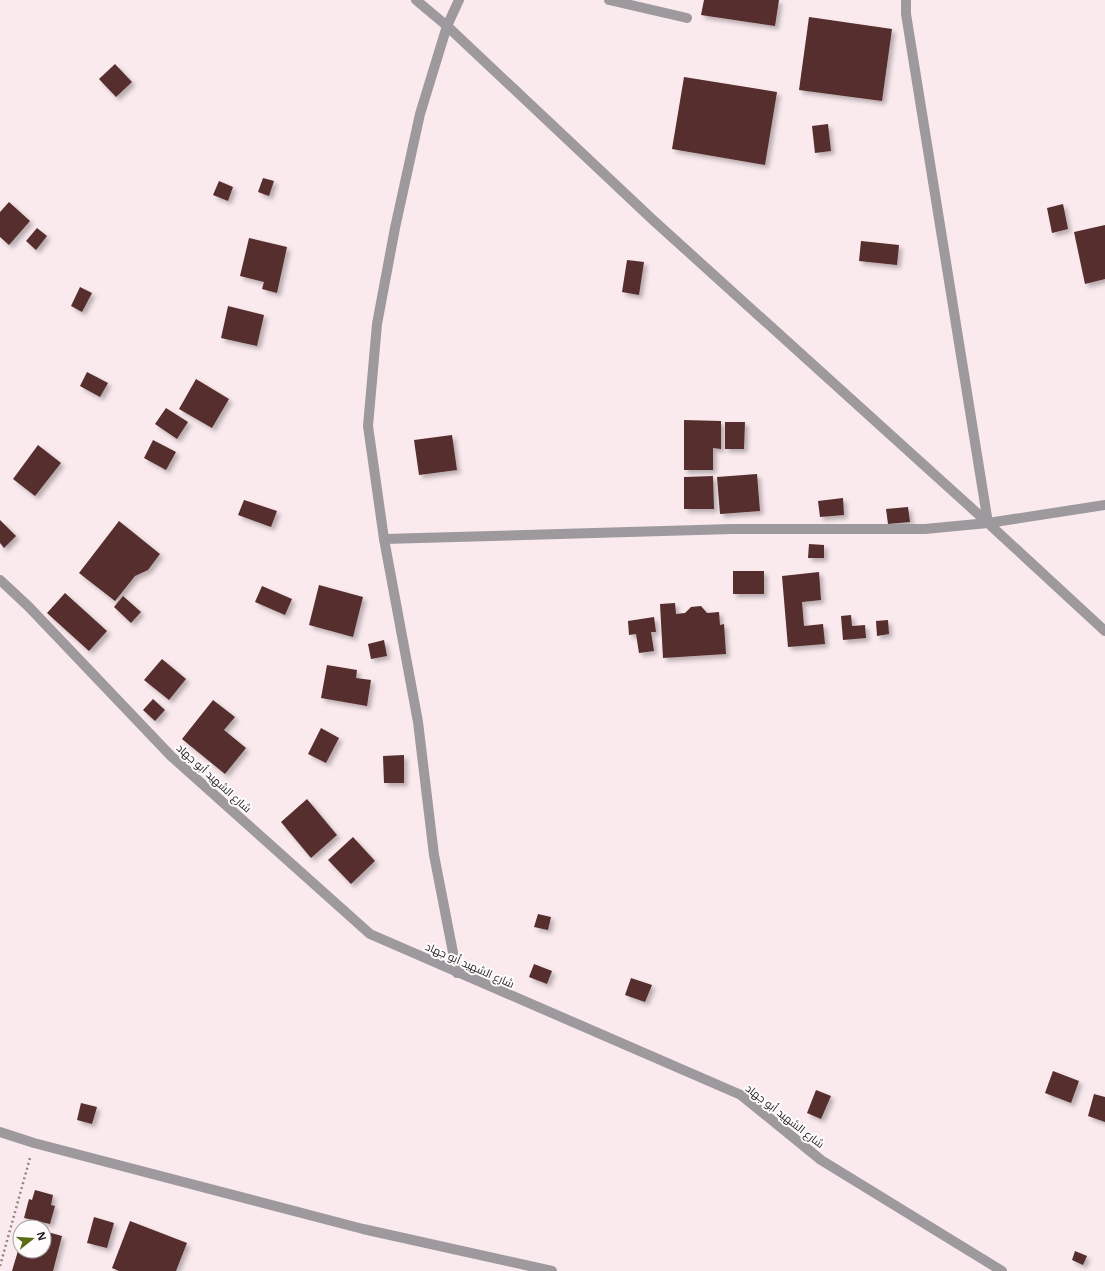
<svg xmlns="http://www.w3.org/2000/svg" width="1105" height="1271" font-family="'Open Sans',Cairo,sans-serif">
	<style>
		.building { fill: #562e2d; filter: url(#shadow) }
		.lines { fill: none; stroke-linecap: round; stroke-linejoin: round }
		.path { stroke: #908588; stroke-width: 2.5; stroke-dasharray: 2 3; stroke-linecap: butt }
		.minor { stroke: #9e999d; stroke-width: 10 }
		.labels { text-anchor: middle; stroke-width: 4; stroke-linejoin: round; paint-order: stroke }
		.street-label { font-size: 11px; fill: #201b1c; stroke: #fefbfc }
	</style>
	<defs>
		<filter id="shadow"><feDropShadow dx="3.5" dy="3.5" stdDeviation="2" flood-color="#0004"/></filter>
	</defs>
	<rect width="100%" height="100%" fill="#faeaee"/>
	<g class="building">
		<path d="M704 0H779L775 26 701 15Z"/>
		<path d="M809 17 892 29 882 101 799 90Z"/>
		<path d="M115 64 132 82 116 97 99 79Z"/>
		<path d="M684 77 777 92 765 165 672 149Z"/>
		<path d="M828 124 831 151 815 153 812 126Z"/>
		<path d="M263 178 274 181 269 196 258 192Z"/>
		<path d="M219 181 233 187 228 201 213 195Z"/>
		<path d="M9 202 30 221 9 245 0 237V212Z"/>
		<path d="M1063 204 1068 229 1052 233 1047 208Z"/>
		<path d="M1105 225V279L1085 284 1074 232Z"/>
		<path d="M37 228 47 236 36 250 26 241Z"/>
		<path d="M249 238 287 247 277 293 262 289 264 282 240 276Z"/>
		<path d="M861 241 899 245 897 265 859 261Z"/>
		<path d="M627 260 644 262 639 295 622 292Z"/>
		<path d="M80 287 92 293 82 312 71 306Z"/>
		<path d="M228 306 264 315 257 346 221 338Z"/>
		<path d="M87 372 108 383 100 397 80 386Z"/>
		<path d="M196 379 229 399 212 428 179 409Z"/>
		<path d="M166 408 188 422 177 439 155 424Z"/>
		<path d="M684 420 721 421V449L713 448V470H684Z"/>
		<path d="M725 422H745L744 449H725Z"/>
		<path d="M452 435 457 470 419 475 414 440Z"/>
		<path d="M153 440 176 452 166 470 144 458Z"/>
		<path d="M38 445 61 463 35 496 13 479Z"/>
		<path d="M757 474 760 511 720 514 717 477Z"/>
		<path d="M713 476 714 509H684V477Z"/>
		<path d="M843 498 844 515 820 517 818 501Z"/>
		<path d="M244 500 277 511 271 527 238 515Z"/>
		<path d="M908 507 910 522 888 524 886 509Z"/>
		<path d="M0 520 16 536 4 548 0 543Z"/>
		<path d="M119 521 160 554 148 570 135 576 115 601 79 573Z"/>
		<path d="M809 544 824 545V558H808Z"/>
		<rect x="733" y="571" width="31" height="23"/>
		<path d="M819 572 821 600 802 602 804 626 823 624 825 644 788 647 782 576Z"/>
		<path d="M319 585 363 597 353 637 309 625Z"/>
		<path d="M262 586 292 599 285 615 255 602Z"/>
		<path d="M65 593 107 631 89 651 47 613Z"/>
		<path d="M123 596 141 612 131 623 114 607Z"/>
		<path d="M675 603 676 614 685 613 691 607 701 606 707 613 719 612 720 625 724 624 726 654 663 658 660 604Z"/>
		<path d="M851 615 852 626 865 625 866 638 843 640 841 616Z"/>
		<path d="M654 617 656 632H651L654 651 639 653 636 634 629 635 628 621Z"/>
		<path d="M888 620 889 634 877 636 876 621Z"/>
		<path d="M384 640 387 656 371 659 368 644Z"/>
		<path d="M162 659 186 679 169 700 144 680Z"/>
		<path d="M327 665 357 670 356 678 371 680 367 706 321 698Z"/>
		<path d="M153 699 165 710 155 721 143 710Z"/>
		<path d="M213 700 235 717 224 730 246 748 225 774 182 739Z"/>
		<path d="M321 728 339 738 326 763 308 754Z"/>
		<path d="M404 755V783H384L383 756Z"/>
		<path d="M307 799 337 835 311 858 281 822Z"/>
		<path d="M353 837 375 861 351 884 328 860Z"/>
		<path d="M538 914 551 917 548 930 534 927Z"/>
		<path d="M534 964 552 971 547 984 529 977Z"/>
		<path d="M631 978 652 985 645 1002 625 995Z"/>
		<path d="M1053 1071 1079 1081 1071 1103 1045 1093Z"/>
		<path d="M816 1090 831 1096 821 1119 807 1113Z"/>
		<path d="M1094 1094 1105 1097V1122L1088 1116Z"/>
		<path d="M81 1103 97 1107 92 1124 77 1120Z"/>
		<path d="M35 1190 53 1195 51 1205 55 1206 50 1224 24 1218 29 1199 32 1200Z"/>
		<path d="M94 1217 114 1223 107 1248 87 1243Z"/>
		<path d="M130 1221 187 1243 176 1271H119L112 1268Z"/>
		<path d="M44 1231 62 1236 53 1271H12L20 1244V1251H44Z"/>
		<path d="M1075 1251 1087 1256 1083 1265 1072 1260Z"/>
	</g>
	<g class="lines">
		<path class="path" d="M0 1266 30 1158"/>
		<g class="minor">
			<path d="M416 0 447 26 653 220 988 523"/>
			<path d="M609 0 687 18"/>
			<path d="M906 0V14L988 523 1105 505"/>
			<path d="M384 539 732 529H925L988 523 1105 631"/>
			<path d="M0 580 28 606 171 756 370 934 741 1095 821 1160 1002 1271"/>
			<path d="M457 973 434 855 418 722 384 539 368 426 377 324 395 228 420 114 447 26 459 0"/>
			<path d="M0 1132 34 1143 363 1229 552 1271"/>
		</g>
	</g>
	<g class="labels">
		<g class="street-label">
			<text transform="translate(214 778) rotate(42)" y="4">شارع الشهيد أبو جهاد</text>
			<text transform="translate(470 965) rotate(24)" y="4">شارع الشهيد أبو جهاد</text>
			<text transform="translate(785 1116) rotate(38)" y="4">شارع الشهيد أبو جهاد</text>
		</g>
	</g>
	<g transform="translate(32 1239) rotate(73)"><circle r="19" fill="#fefbfc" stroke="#a5a1a2"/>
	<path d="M0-3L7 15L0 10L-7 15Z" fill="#596b17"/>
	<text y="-6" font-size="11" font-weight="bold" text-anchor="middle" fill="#201b1c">N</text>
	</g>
</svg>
